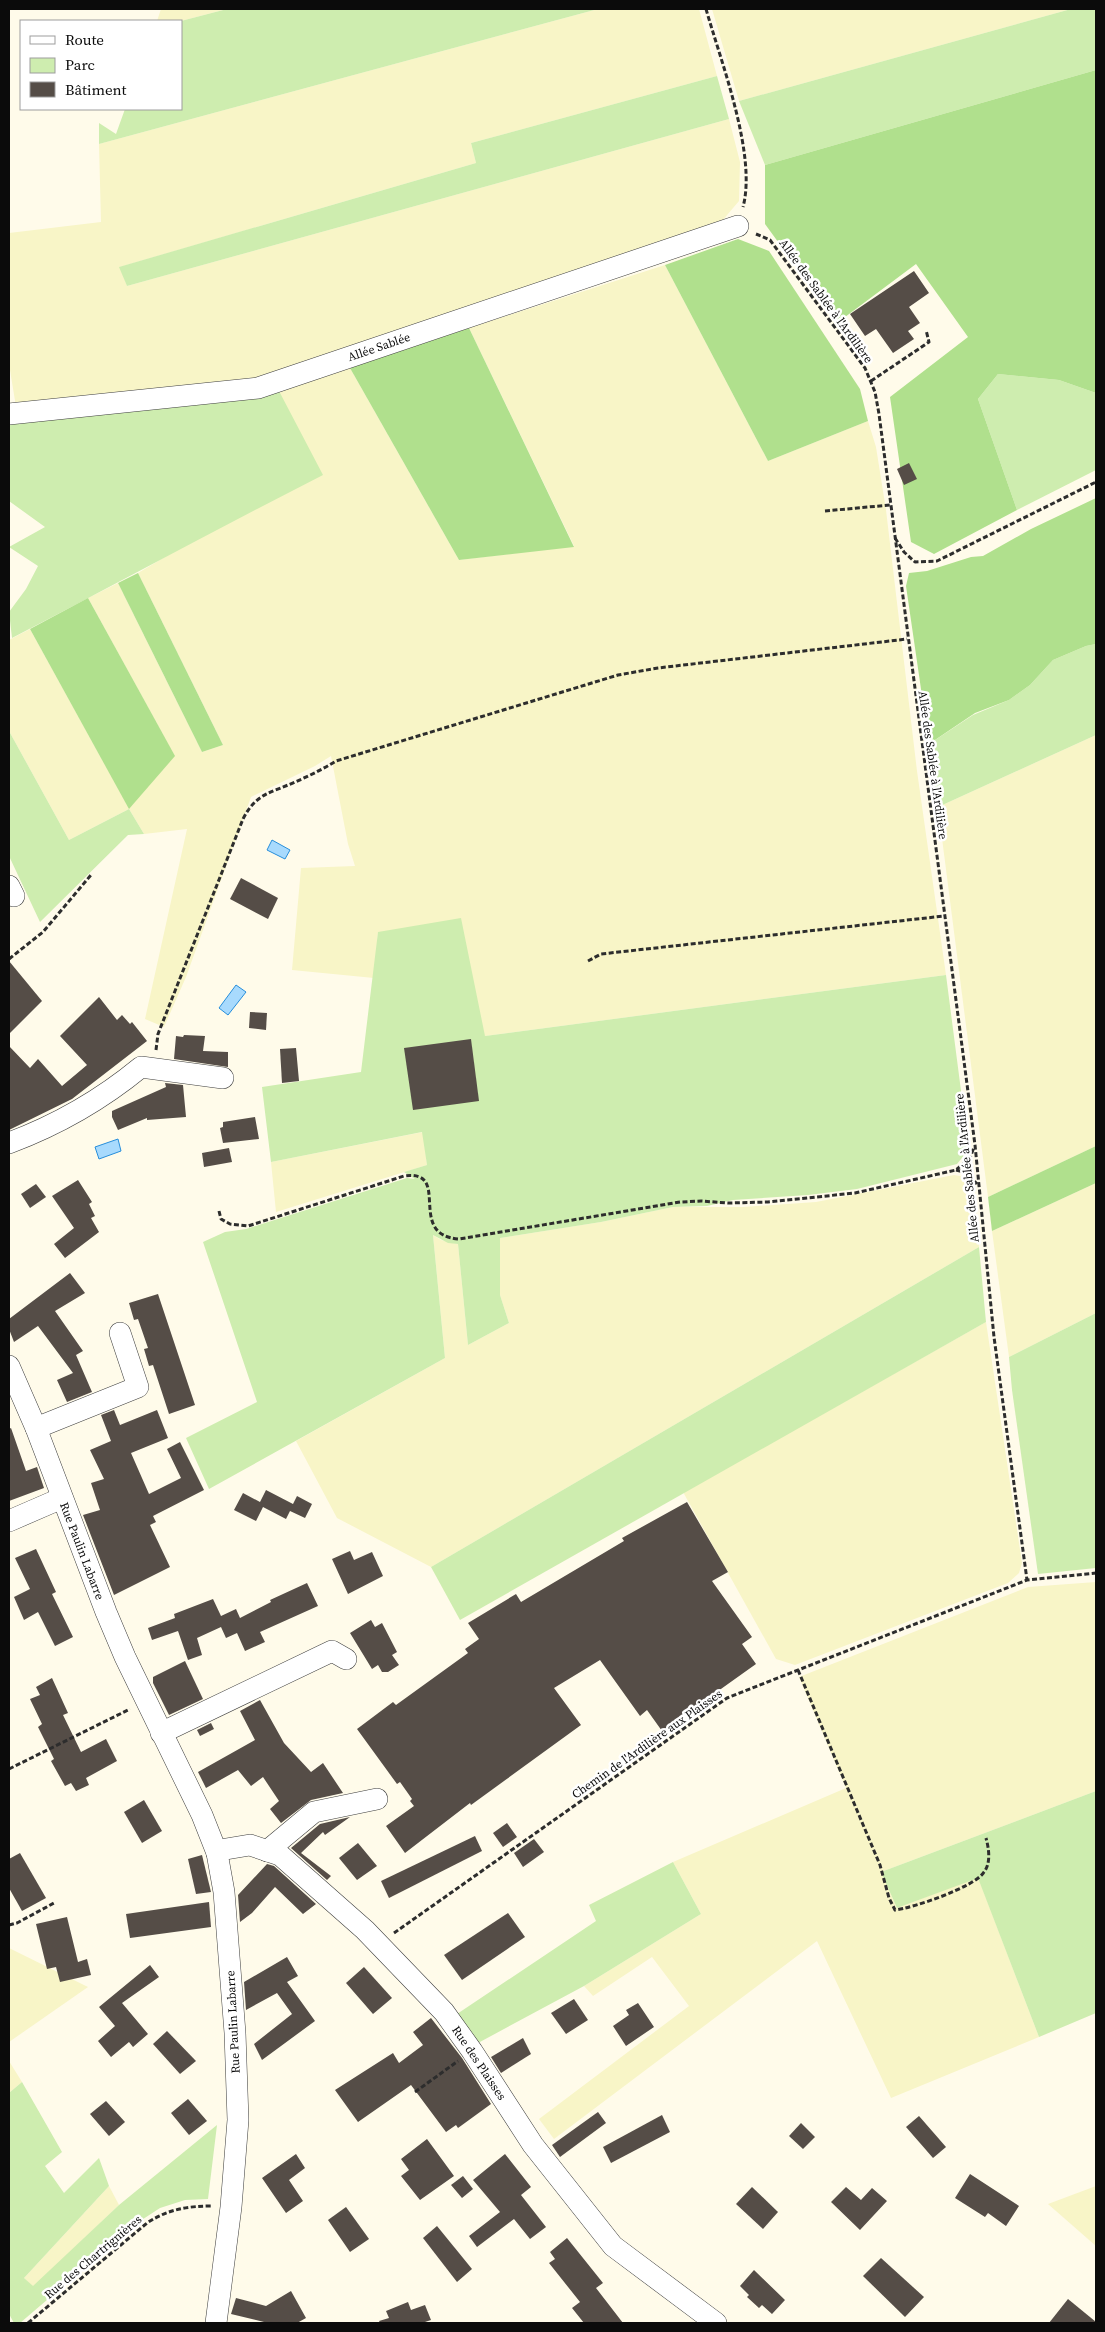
<svg xmlns="http://www.w3.org/2000/svg" width="1105" height="2332" font-family="'Source Serif 4',serif">
	<style>
		.farmland { fill: #f8f5c7 }
		.green { fill: #ceedaf }
		.forest { fill: #b0e08d }
		.water { fill: #a8dafd; stroke: #278edb }
		.building { fill: #554d47 }
		.lines { fill: none; stroke-linecap: round; stroke-linejoin: round }
		.minor-casing { stroke: #3e3e3e; stroke-width: 22 }
		.path { stroke: #2d2d2d; stroke-width: 3; stroke-dasharray: 5 2.5; stroke-linecap: butt }
		.minor { stroke: #fff; stroke-width: 21 }
		.labels { text-anchor: middle; stroke-width: 5; stroke-linejoin: round; paint-order: stroke }
		.street-label { font-size: 12px; fill: #0b0b0b; stroke: #fff }
	</style>
	<rect width="100%" height="100%" fill="#fffbea"/>
	<g class="farmland">
		<path d="M161 9H227L181 21H157Z"/>
		<path d="M598 9H699L717 76 471 143 476 163 120 267 127 286 729 119 740 162 739 201 722 221 256 383 17 413 9 364V233L101 222 99 144Z"/>
		<path d="M712 9H1071L739 101Z"/>
		<path d="M665 265 768 461 868 421 876 447 886 510 917 771 946 975 485 1036 378 932 374 978 292 970 301 868 355 866 348 844 331 756 315 766 251 797 186 977 164 1027 145 1019 187 829 144 834 129 809 69 840 9 731V640L30 629 129 808 174 755 88 598 118 583 202 752 223 745 138 573 190 542 279 391 350 368 459 560 574 546 469 328Z"/>
		<path d="M1096 735V1146L988 1197 938 807Z"/>
		<path d="M423 1132 427 1165 276 1212 271 1162Z"/>
		<path d="M954 1175 965 1177 975 1188 979 1247 431 1567 337 1518 296 1441 445 1358 433 1235 441 1240 458 1244 468 1345 509 1323 500 1295V1238L601 1222 673 1207H743L816 1202Z"/>
		<path d="M1096 1183V1313L1009 1357 992 1231Z"/>
		<path d="M986 1322 1022 1563 1019 1573 1008 1583 795 1665 776 1659 683 1492Z"/>
		<path d="M1096 1582V1791L881 1872 897 1908 978 1877 1039 2037 891 2098 817 1941 554 2139 539 2119 689 2006 652 1957 593 1996 584 1986 701 1914 673 1862 846 1788 799 1677 1028 1587Z"/>
		<path d="M9 1948 88 1987 9 2042Z"/>
		<path d="M9 2061 22 2082 9 2093Z"/>
		<path d="M109 2186 119 2205 33 2287 24 2278Z"/>
		<path d="M1096 2186V2246L1048 2204Z"/>
	</g>
	<g class="green">
		<path d="M227 9H598L99 144V123L116 134 125 109H181V21Z"/>
		<path d="M1071 9H1096V70L765 165 739 101Z"/>
		<path d="M717 76 729 119 127 286 119 267 476 163 471 143Z"/>
		<path d="M998 374 1059 380 1096 393V470L1017 510 978 399Z"/>
		<path d="M279 391 323 475C219 528 116 584 12 638L9 612 26 589 38 566 9 547 45 527 9 501V415Z"/>
		<path d="M1096 644V735L938 807 929 744 973 715 1009 700 1030 685 1053 660 1086 646Z"/>
		<path d="M9 731 69 840 129 809 144 834 128 835 40 922 9 856Z"/>
		<path d="M461 918 485 1036 946 975 967 1137 965 1154 957 1164 857 1189 808 1195 733 1200 707 1206 673 1207 601 1222 500 1238V1295L509 1323 468 1345 458 1244 448 1243 433 1235 445 1358 209 1489 186 1438 257 1402 203 1242 225 1232 246 1229 407 1178 415 1179 404 1172 427 1165 422 1132 271 1162 262 1087 361 1072 378 932Z"/>
		<path d="M979 1247 986 1322 460 1620 431 1567Z"/>
		<path d="M1096 1313V1568L1038 1574 1012 1390 1009 1357Z"/>
		<path d="M1096 1791V2013L1039 2037 978 1878 897 1908 881 1872Z"/>
		<path d="M673 1862 701 1914 584 1986 478 2043 457 2014 596 1921 589 1905Z"/>
		<path d="M22 2082 62 2152 45 2166 64 2193 99 2158 109 2186 24 2278 33 2286 119 2205 217 2125 208 2199 185 2200 160 2208 137 2223 20 2323H14L9 2314V2093Z"/>
	</g>
	<g class="forest">
		<path d="M1096 70V393L1059 380 998 374 978 399 1017 510 934 554 911 542 890 397 968 337 916 264 837 323 765 224V165Z"/>
		<path d="M738 239 769 251 860 389 868 421 768 461 665 265Z"/>
		<path d="M469 328 574 547 459 560 350 368Z"/>
		<path d="M1096 498V644L1086 646 1053 660 1030 685 1009 700 975 713 929 744 906 586 909 573 927 571 971 557 983 556 1031 529Z"/>
		<path d="M138 573 223 745 202 752 118 583Z"/>
		<path d="M88 598 175 756 129 809 30 629Z"/>
		<path d="M1096 1146V1183L992 1231 988 1197Z"/>
	</g>
	<g class="water">
		<path d="M272 840 290 850 285 859 267 850Z"/>
		<path d="M236 985 246 992 228 1015 219 1008Z"/>
		<path d="M118 1139 121 1151 99 1159 95 1147Z"/>
	</g>
	<g class="building">
		<path d="M914 271 929 293 909 307 920 323 908 331 914 339 893 353 876 329 865 336 850 314Z"/>
		<path d="M909 463 917 479 904 485 897 469Z"/>
		<path d="M241 878 278 898 268 919 230 899Z"/>
		<path d="M9 961 42 1001 9 1034Z"/>
		<path d="M99 997 117 1020 122 1015 130 1024 132 1022 147 1041 72 1099 9 1130V1046L30 1068 38 1059 62 1086 87 1065 60 1036Z"/>
		<path d="M250 1012 267 1013 266 1030 249 1028Z"/>
		<path d="M184 1035 205 1036 203 1051 228 1052V1067L174 1059 176 1036 183 1037Z"/>
		<path d="M471 1039 479 1101 413 1110 404 1048Z"/>
		<path d="M296 1048 299 1081 282 1083 280 1049Z"/>
		<path d="M165 1083 183 1085 186 1117 147 1120V1118L118 1130 112 1117V1111L166 1087Z"/>
		<path d="M255 1117 259 1139 223 1143 220 1128 223 1127V1122Z"/>
		<path d="M229 1148 232 1162 204 1167 202 1153Z"/>
		<path d="M78 1180 92 1202 89 1204 95 1216 91 1218 99 1232 65 1258 54 1244 74 1228 52 1196Z"/>
		<path d="M36 1184 46 1197 30 1208 21 1194Z"/>
		<path d="M70 1273 85 1293 55 1311 83 1351 76 1355 92 1392 67 1402 57 1380 73 1373 38 1326 14 1342 9 1329V1319Z"/>
		<path d="M158 1294 195 1405 169 1414 153 1365 149 1366 144 1349 148 1348 138 1319 134 1320 129 1303Z"/>
		<path d="M114 1410 120 1425 157 1410 168 1438 131 1453 149 1494 181 1478 167 1449 180 1442 204 1490 153 1516 156 1522 150 1525 170 1567 114 1595 83 1515 100 1510 91 1483 104 1479 90 1450 111 1441 101 1415Z"/>
		<path d="M11 1428 26 1471 37 1467 44 1488 9 1501V1429Z"/>
		<path d="M266 1490 293 1504 297 1496 312 1504 305 1518 290 1511 286 1519 263 1507 256 1521 234 1510 243 1493 260 1502Z"/>
		<path d="M687 1502 728 1572 712 1581 752 1637 742 1644 756 1664 662 1731 647 1710 640 1716 600 1660 554 1688 581 1725 471 1805 470 1803 405 1853 386 1826 414 1806 410 1801 412 1799 400 1782 397 1784 357 1729 393 1702 396 1705 468 1653 465 1649 479 1639 468 1623 516 1594 521 1602 624 1541 622 1538Z"/>
		<path d="M36 1549 56 1592 52 1594 73 1637 55 1646 38 1612 24 1620 14 1597 30 1589 15 1558Z"/>
		<path d="M350 1551 354 1560 372 1552 383 1576 348 1594 332 1559Z"/>
		<path d="M307 1583 318 1606 260 1632 265 1642 245 1651 237 1633 226 1638 221 1627 197 1638 202 1655 188 1660 178 1631 152 1640 148 1628 175 1618 174 1614 213 1599 221 1616 236 1609 240 1618 271 1602 270 1600Z"/>
		<path d="M371 1620 375 1627 382 1623 397 1652 392 1655 399 1665 388 1672H382L378 1665 372 1669 350 1633Z"/>
		<path d="M185 1661 203 1699 169 1715 153 1683V1677Z"/>
		<path d="M52 1678 68 1713 63 1715 81 1752 106 1739 117 1761 86 1778 89 1785 76 1791 71 1783 65 1786 51 1761 54 1759 38 1727 42 1724 30 1699 40 1695 36 1687Z"/>
		<path d="M260 1700 284 1743 311 1772 323 1763 343 1793 311 1800 281 1823 270 1809 279 1801 263 1777 251 1786 238 1770 206 1788 198 1772 255 1740 240 1711Z"/>
		<path d="M211 1723 214 1729 200 1736 197 1730Z"/>
		<path d="M144 1800 162 1831 142 1843 124 1812Z"/>
		<path d="M350 1817 325 1835 323 1832 301 1853 331 1876 327 1880 291 1848 320 1824Z"/>
		<path d="M507 1823 517 1837 503 1847 493 1833Z"/>
		<path d="M475 1836 482 1851 389 1898 381 1881Z"/>
		<path d="M534 1839 544 1852 523 1867 514 1853Z"/>
		<path d="M358 1843 377 1866 357 1880 339 1858Z"/>
		<path d="M20 1853 46 1898 22 1911 9 1888V1859Z"/>
		<path d="M202 1855 211 1892 196 1894 188 1859Z"/>
		<path d="M267 1864 274 1866 316 1904 303 1914 275 1887 252 1913 240 1922 238 1895Z"/>
		<path d="M209 1902 211 1927 130 1938 126 1914Z"/>
		<path d="M508 1913 525 1937 462 1980 444 1955Z"/>
		<path d="M67 1917 78 1962 87 1959 91 1975 60 1982 56 1967 47 1969 36 1924Z"/>
		<path d="M287 1957 298 1976 287 1982 315 2021 262 2060 254 2044 292 2014 277 1993 246 2010 244 1982Z"/>
		<path d="M150 1965 159 1977 122 2003 148 2034 133 2047 129 2042 111 2057 98 2041 115 2026 99 2007Z"/>
		<path d="M364 1967 392 1998 373 2014 346 1983Z"/>
		<path d="M574 1999 588 2020 566 2034 551 2013Z"/>
		<path d="M638 2003 654 2027 626 2046 613 2026 629 2015 626 2010Z"/>
		<path d="M431 2018 462 2058 491 2104 458 2128 456 2125 446 2132 411 2085 358 2122 335 2090 393 2053 399 2063 423 2045 413 2032Z"/>
		<path d="M167 2031 196 2061 180 2074 153 2044Z"/>
		<path d="M523 2038 531 2054 501 2073 491 2057Z"/>
		<path d="M188 2099 207 2121 189 2135 171 2113Z"/>
		<path d="M106 2101 125 2122 109 2136 90 2114Z"/>
		<path d="M598 2112 606 2123 560 2157 552 2145Z"/>
		<path d="M662 2115 670 2132 611 2163 603 2147Z"/>
		<path d="M919 2116 946 2147 933 2158 906 2127Z"/>
		<path d="M801 2123 815 2137 803 2149 789 2136Z"/>
		<path d="M427 2139 454 2176 420 2200 401 2176 409 2170 401 2159Z"/>
		<path d="M296 2154 305 2168 289 2180 303 2201 286 2213 262 2178Z"/>
		<path d="M505 2154 531 2187 521 2195 546 2227 530 2239 514 2219 477 2247 469 2236 500 2212 473 2180Z"/>
		<path d="M970 2174 1019 2206 1006 2226 988 2213 985 2217 955 2198Z"/>
		<path d="M463 2176 473 2189 462 2198 451 2185Z"/>
		<path d="M752 2187 778 2212 763 2229 736 2204Z"/>
		<path d="M846 2187 861 2200 872 2188 887 2201 860 2230 831 2202Z"/>
		<path d="M346 2207 369 2239 350 2252 328 2220Z"/>
		<path d="M437 2226 472 2269 457 2282 423 2238Z"/>
		<path d="M567 2238 603 2283 596 2288 623 2323H584L572 2308 580 2302 549 2263 555 2259 550 2252Z"/>
		<path d="M881 2258 924 2297 905 2317 863 2276Z"/>
		<path d="M754 2270 785 2300 772 2314 762 2305 759 2308 747 2297 749 2295 740 2286Z"/>
		<path d="M291 2291 306 2318 297 2323H268L231 2314 236 2298 266 2306Z"/>
		<path d="M1068 2299 1096 2322V2323H1049Z"/>
		<path d="M408 2302 411 2310 425 2305 431 2320 422 2323H380L379 2321 389 2318 386 2311Z"/>
	</g>
	<g class="lines">
		<g class="minor-casing">
			<g id="minor">
				<path d="M9 414 258 388 738 226"/>
				<path d="M9 886 14 896"/>
				<path d="M9 1143C57 1125 101 1100 141 1067L223 1078"/>
				<path d="M9 1366 36 1428 106 1612 125 1657 202 1815 217 1853 224 1892 235 2033 238 2120 231 2207 216 2323"/>
				<path d="M36 1428 138 1387 120 1333"/>
				<path d="M9 1521 62 1498"/>
				<path d="M161 1733 332 1651 346 1659"/>
				<path d="M267 1851 314 1812 377 1799"/>
				<path d="M217 1853 226 1849 250 1845 280 1855 365 1930 444 2012 472 2051 533 2145 613 2246 716 2323"/>
			</g>
		</g>
		<g class="path">
			<path d="M706 9C721 62 757 155 743 207"/>
			<path d="M756 234 770 240 865 368 875 392 879 414 975 1145 994 1337 1027 1580"/>
			<path d="M871 381 929 342 926 330"/>
			<path d="M825 511 890 505"/>
			<path d="M895 538 904 552 915 562 937 561 1096 482"/>
			<path d="M9 959 43 932 91 875"/>
			<path d="M588 961 601 954 944 916"/>
			<path d="M156 1050 158 1034 243 819C256 793 271 793 295 782 309 776 323 769 336 761L618 675 658 668 907 639"/>
			<path d="M956 1170 967 1173 977 1184"/>
			<path d="M219 1211 221 1219 230 1224 248 1226 404 1176C453 1169 405 1235 459 1239L680 1202 701 1201 728 1203 768 1202 855 1193 956 1170 970 1158 974 1147"/>
			<path d="M798 1670 880 1865 889 1898 895 1910C913 1908 975 1887 984 1872 991 1863 989 1849 986 1838"/>
			<path d="M9 1769 130 1709"/>
			<path d="M9 1925 17 1923 54 1903"/>
			<path d="M394 1933 727 1698 1027 1580 1096 1573"/>
			<path d="M415 2092 458 2061"/>
			<path d="M28 2323 147 2223C168 2209 188 2206 213 2206"/>
		</g>
		<use href="#minor" class="minor"/>
	</g>
	<g class="labels">
		<g class="street-label">
			<text transform="translate(826 301) rotate(54)" y="4">Allée des Sablée à l'Ardilière</text>
			<text transform="translate(379 347) rotate(-19)" y="4">Allée Sablée</text>
			<text transform="translate(933 765) rotate(82)" y="4">Allée des Sablée à l'Ardilière</text>
			<text transform="translate(967 1168) rotate(-96)" y="4">Allée des Sablée à l'Ardilière</text>
			<text transform="translate(82 1551) rotate(69)" y="4">Rue Paulin Labarre</text>
			<text transform="translate(647 1744) rotate(-35)" y="4">Chemin de l'Ardilière aux Plaisses</text>
			<text transform="translate(233 2022) rotate(-93)" y="4">Rue Paulin Labarre</text>
			<text transform="translate(479 2063) rotate(56)" y="4">Rue des Plaisses</text>
			<text transform="translate(93 2257) rotate(-40)" y="4">Rue des Chartrignières</text>
		</g>
	</g>
	<rect width="1105" height="2332" fill="none" stroke="#0b0b0b" stroke-width="20"/>
	<rect x="20" y="20" width="162" height="90" fill="#ffffff" stroke="#9d9d9d"/>
	<rect x="30" y="36" width="25" height="8" fill="#ffffff" stroke="#9d9d9d"/>
	<text x="65" y="45" font-size="15" fill="#0b0b0b">Route</text>
	<rect x="30" y="58" width="25" height="15" fill="#ceedaf" stroke="#9d9d9d"/>
	<text x="65" y="70" font-size="15" fill="#0b0b0b">Parc</text>
	<rect x="30" y="82" width="25" height="15" fill="#554d47" stroke="#9d9d9d"/>
	<text x="65" y="95" font-size="15" fill="#0b0b0b">Bâtiment</text>
</svg>
